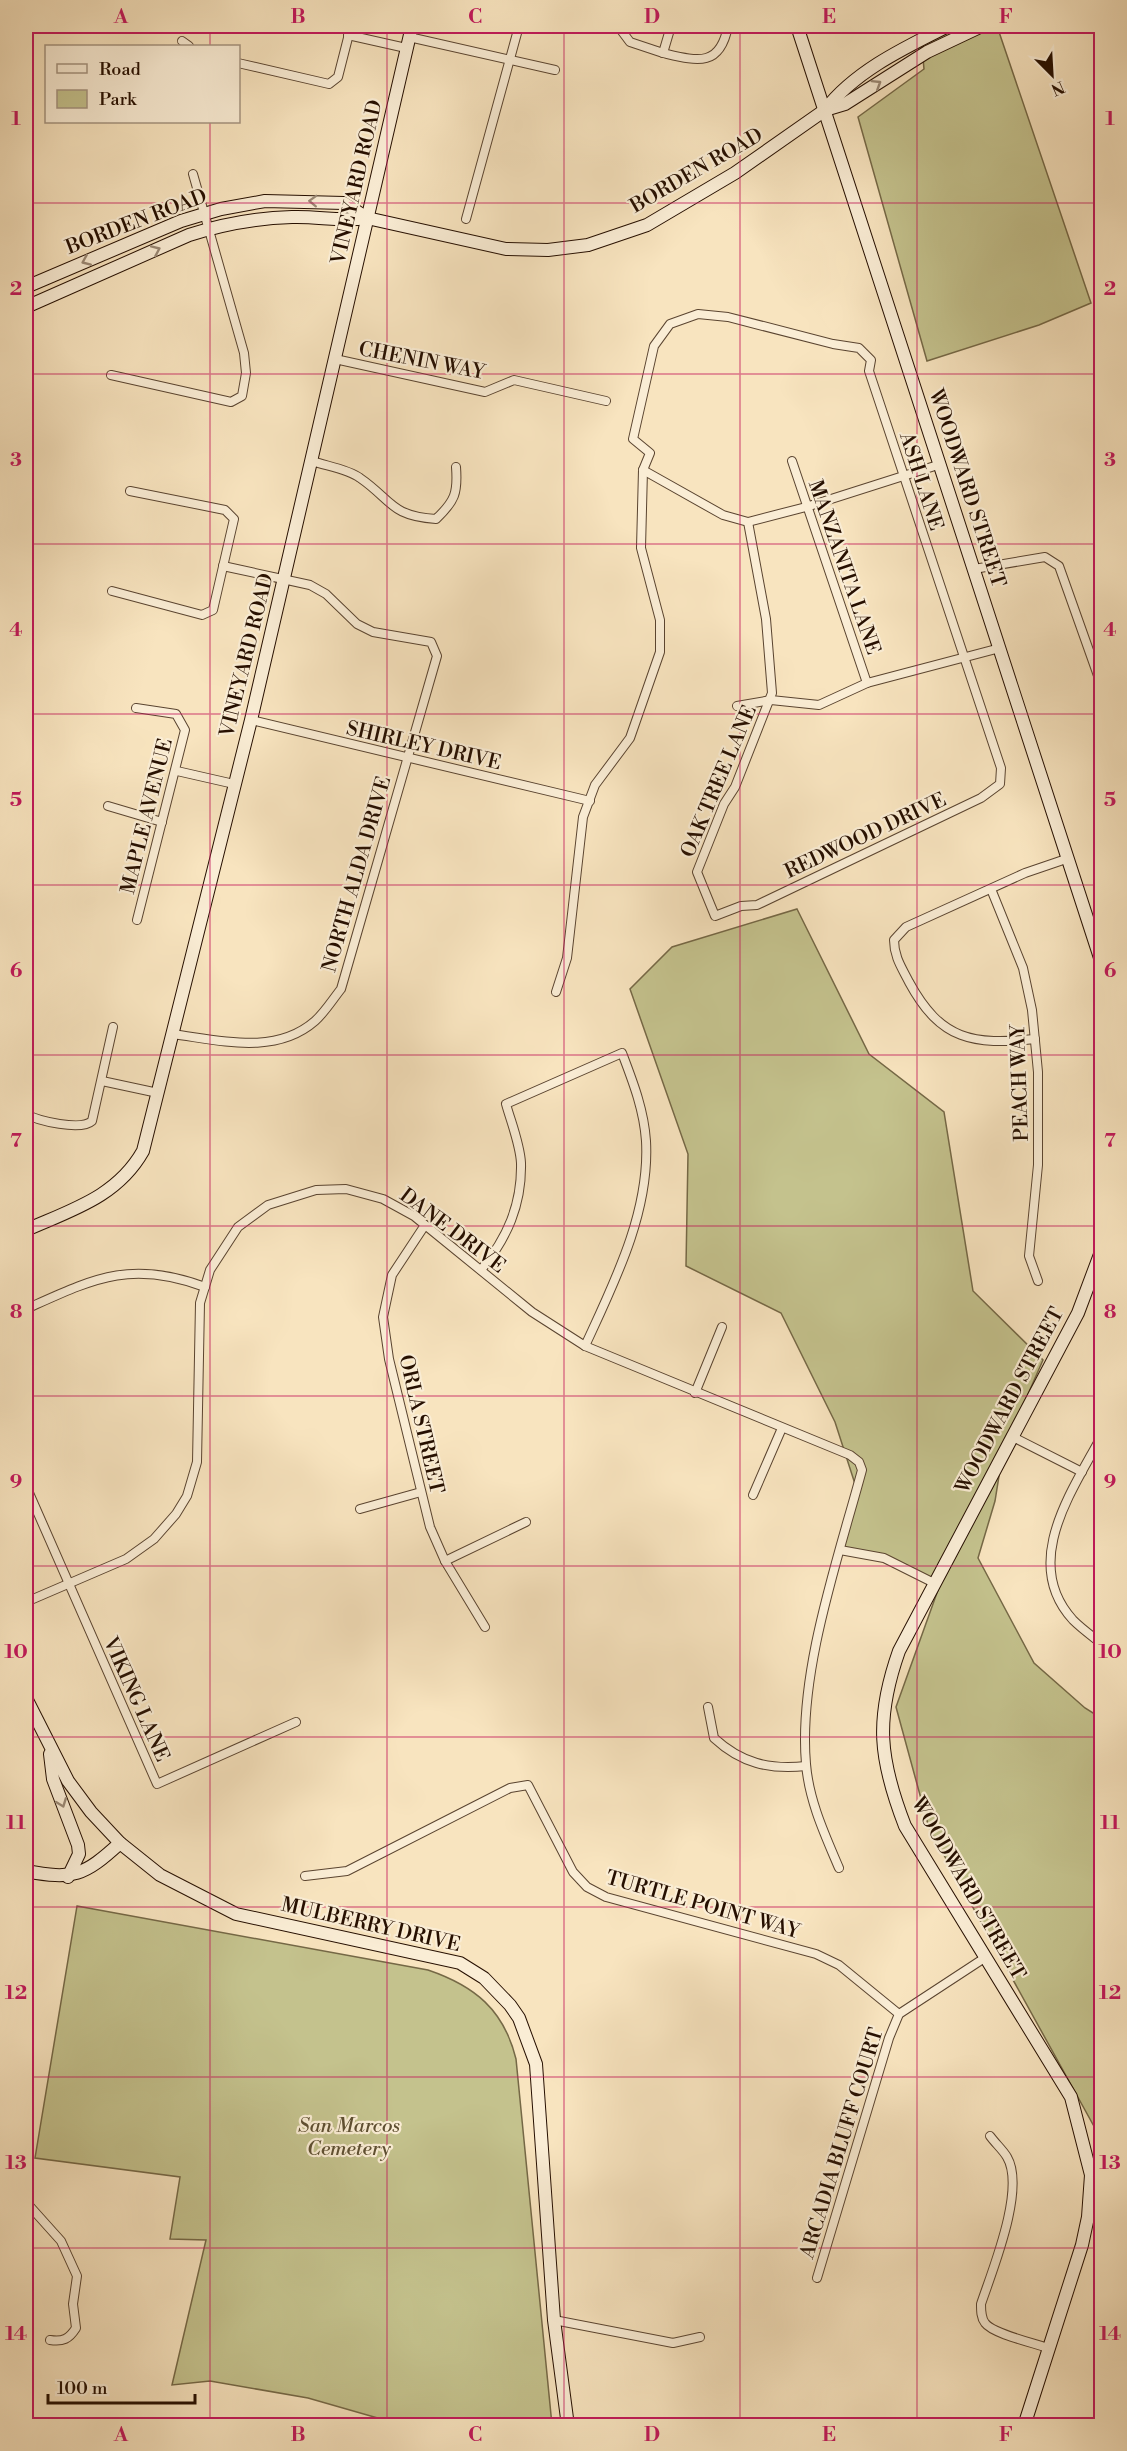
<svg xmlns="http://www.w3.org/2000/svg" width="1127" height="2451" font-family="'Libre Bodoni',serif">
	<style>
		.green { fill: #c4c28d; stroke: #756846; stroke-width: 1.5 }
		.lines { fill: none; stroke-linecap: round; stroke-linejoin: round }
		.street-casing { stroke: #5a4430; stroke-width: 10 }
		.secondary-casing { stroke: #260f00; stroke-width: 14 }
		.street { stroke: #faedd5; stroke-width: 8 }
		.secondary { stroke: #faedd5; stroke-width: 12 }
		.oneway { stroke: #9b8975 }
		.grid { fill: none; stroke: #c2185b; stroke-width: 1.5; stroke-opacity: 0.55 }
		.labels { text-anchor: middle; stroke-width: 4.5; stroke-linejoin: round; paint-order: stroke }
		.street-label { font-size: 20px; fill: #260f00; stroke: #faedd5 }
		.park-label { font-size: 20px; font-style: italic; fill: #5d4e31; stroke: #faedd5 }
		.neatline { fill: none; stroke: #c2185b; stroke-width: 2 }
		.grid-label { font-size: 20px; text-anchor: middle; font-weight: bold; fill: #c2185b }
	</style>
	<rect width="100%" height="100%" fill="#f8e4bf"/>
	<filter id="stains"><feTurbulence type="fractalNoise" baseFrequency=".00333" numOctaves="4"/><feColorMatrix values="0 0 0 0 .2 0 0 0 0 .09 0 0 0 0 .02 0 0 0 .5 -.17"/></filter>
	<radialGradient id="worn" r=".72"><stop offset=".6" stop-color="#630" stop-opacity="0"/><stop offset="1" stop-color="#630" stop-opacity=".3"/></radialGradient>
	<g class="green">
		<path d="M920 26H997L1091 303 1039 325 927 361 858 117 924 69Z"/>
		<path d="M797 909 869 1054 944 1112 973 1291 1043 1360 1003 1451 995 1501 978 1558 1034 1663 1085 1708 1101 1718V2139L929 1828 896 1707 952 1551 934 1583 891 1561 841 1549 856 1487 835 1422 781 1313 686 1266 688 1154 630 989 672 947Z"/>
		<path d="M77 1906 428 1970C475 1986 504 2010 516 2059L552 2425H402L308 2398 210 2381 172 2385 206 2240 170 2239 180 2177 35 2158Z"/>
	</g>
	<g class="lines">
		<g class="street-casing">
			<g id="street">
				<path d="M622 26 621 30 630 42 663 53 671 26"/>
				<path d="M348 35 406 48"/>
				<path d="M409 37 555 70"/>
				<path d="M182 41 189 46"/>
				<path d="M663 53C697 61 720 68 728 26"/>
				<path d="M238 63 329 84 338 77 351 26"/>
				<path d="M466 219 519 26"/>
				<path d="M335 359 485 392 514 380 606 401"/>
				<path d="M111 375 231 402 242 396 246 373 244 353 193 174"/>
				<path d="M312 461C326 466 348 469 360 478 392 500 390 516 436 519 455 501 458 493 456 467"/>
				<path d="M792 461 867 683"/>
				<path d="M643 470 723 515 748 522 806 507 941 464"/>
				<path d="M974 569 1045 557 1059 566 1102 687"/>
				<path d="M112 591 202 615 213 610 234 519 225 510 130 491"/>
				<path d="M737 706 771 700 819 705 867 683 1000 648"/>
				<path d="M136 708 176 714 185 730 137 920"/>
				<path d="M251 720 590 801"/>
				<path d="M177 771 234 784"/>
				<path d="M108 806 162 822"/>
				<path d="M991 889 1023 968 1032 1010 1038 1072V1165L1029 1256 1038 1281"/>
				<path d="M556 992 567 958 583 817 595 785 630 738 660 652V620L641 548 643 470 650 453 633 439 654 346 670 324 698 314 728 317 833 344 859 348 871 360 869 371 1001 768 1000 784 981 798 757 905 741 906 715 916 697 872 724 804 735 787 772 693 766 619 748 522"/>
				<path d="M172 1034C219 1040 275 1056 315 1021 325 1012 333 999 341 989L437 656 431 642 373 632 357 624 326 594 310 585 223 566"/>
				<path d="M1035 1039C973 1045 941 1041 909 982 902 968 894 957 894 940L906 927 1025 873 1069 858"/>
				<path d="M102 1081 158 1093"/>
				<path d="M26 1114C38 1121 81 1131 92 1121L113 1027"/>
				<path d="M425 1225 392 1275 383 1317 389 1359 430 1527 445 1561 485 1627"/>
				<path d="M481 1270C507 1238 522 1205 521 1163 520 1144 511 1122 506 1104L622 1053C633 1082 644 1110 646 1141 650 1212 614 1283 585 1346"/>
				<path d="M26 1309C93 1279 130 1259 205 1287"/>
				<path d="M695 1393 722 1327"/>
				<path d="M1102 1435C1073 1490 1020 1562 1073 1620 1082 1629 1092 1636 1102 1644"/>
				<path d="M1011 1436 1082 1472"/>
				<path d="M26 1486 157 1784 296 1722"/>
				<path d="M753 1495 782 1428"/>
				<path d="M360 1509 421 1492"/>
				<path d="M840 1550 884 1558 934 1583"/>
				<path d="M445 1561 526 1522"/>
				<path d="M26 1602 126 1559 154 1539 176 1514 187 1496 197 1462 200 1303 210 1270 238 1227 268 1205 316 1190 346 1189 383 1199 414 1216 532 1312 585 1346 850 1455 859 1462 862 1470C838 1559 798 1673 806 1764 809 1801 825 1835 839 1868"/>
				<path d="M708 1707 714 1738C741 1763 769 1770 806 1766"/>
				<path d="M305 1876 347 1871 510 1788 528 1785 573 1872 587 1887 606 1897 816 1954 839 1965 899 2014"/>
				<path d="M990 2136C995 2143 1003 2150 1007 2157 1026 2189 992 2271 981 2304 981 2311 981 2318 985 2323 993 2334 1034 2343 1048 2348"/>
				<path d="M26 2202 61 2241 77 2276 73 2304 76 2328C69 2339 63 2342 50 2340"/>
				<path d="M1088 2217 1102 2219"/>
				<path d="M817 2278 889 2038 899 2014 986 1957"/>
				<path d="M554 2320 673 2343 700 2337"/>
			</g>
		</g>
		<g class="secondary-casing">
			<g id="secondary">
				<path d="M797 26 1102 964"/>
				<path d="M825 110C855 71 904 48 948 26"/>
				<path d="M26 287 181 221 221 209 265 201 344 203 367 218 506 249 548 250 588 245 647 225 735 173 825 110 845 104 927 52 982 26"/>
				<path d="M26 307 189 235C223 224 257 218 292 217 319 216 339 222 367 218"/>
				<path d="M26 1230C71 1210 117 1197 143 1151L251 720 412 26"/>
				<path d="M26 1698 68 1781 91 1812 120 1843 160 1875 236 1914 460 1963 484 1978 510 2005 519 2018 536 2064 554 2320 568 2426"/>
				<path d="M50 1754 53 1779 78 1845 79 1854 68 1877"/>
				<path d="M26 1871C73 1880 84 1876 120 1843"/>
				<path d="M1024 2426 1082 2245 1088 2217 1091 2175 1071 2097 905 1826C879 1759 875 1719 899 1651L1078 1313 1102 1249"/>
			</g>
		</g>
		<use href="#street" class="street"/>
		<use href="#secondary" class="secondary"/>
	</g>
	<defs><path id="oneway-chevron" d="M-2-3.5L2.5 0L-2 3.5" fill="none" stroke-width="1.6" stroke-linecap="round" stroke-linejoin="round" transform="scale(1.5)"/></defs>
	<g class="oneway">
		<use href="#oneway-chevron" transform="translate(877 84) rotate(-32)"/>
		<use href="#oneway-chevron" transform="translate(313 201) rotate(-178)"/>
		<use href="#oneway-chevron" transform="translate(156 250) rotate(-24)"/>
		<use href="#oneway-chevron" transform="translate(86 261) rotate(157)"/>
		<use href="#oneway-chevron" transform="translate(62 1803) rotate(69)"/>
	</g>
	<path class="grid" d="M210 26V46M387 26V2426M564 26V2426M740 26V2426M917 26V2426M210 122V2426M26 203H1102M26 374H1102M26 544H1102M26 714H1102M26 885H1102M26 1055H1102M26 1226H1102M26 1396H1102M26 1566H1102M26 1737H1102M26 1907H1102M26 2077H1102M26 2248H1102"/>
	<g class="labels">
		<g class="street-label">
			<text transform="translate(696 170) rotate(-30)" y="7">BORDEN ROAD</text>
			<text transform="translate(356 182) rotate(-77)" y="7">VINEYARD ROAD</text>
			<text transform="translate(136 221) rotate(-21)" y="7">BORDEN ROAD</text>
			<text transform="translate(422 360) rotate(11)" y="7">CHENIN WAY</text>
			<text transform="translate(922 481) rotate(72)" y="7">ASH LANE</text>
			<text transform="translate(968 488) rotate(72)" y="7">WOODWARD STREET</text>
			<text transform="translate(845 567) rotate(71)" y="7">MANZANITA LANE</text>
			<text transform="translate(246 655) rotate(-76)" y="7">VINEYARD ROAD</text>
			<text transform="translate(424 745) rotate(13)" y="7">SHIRLEY DRIVE</text>
			<text transform="translate(718 781) rotate(-67)" y="7">OAK TREE LANE</text>
			<text transform="translate(146 816) rotate(-76)" y="7">MAPLE AVENUE</text>
			<text transform="translate(865 835) rotate(-25)" y="7">REDWOOD DRIVE</text>
			<text transform="translate(356 874) rotate(-74)" y="7">NORTH ALDA DRIVE</text>
			<text transform="translate(1019 1083) rotate(-92)" y="7">PEACH WAY</text>
			<text transform="translate(453 1230) rotate(37)" y="7">DANE DRIVE</text>
			<text transform="translate(1009 1400) rotate(-62)" y="7">WOODWARD STREET</text>
			<text transform="translate(422 1424) rotate(77)" y="7">ORLA STREET</text>
			<text transform="translate(137 1699) rotate(66)" y="7">VIKING LANE</text>
			<text transform="translate(969 1888) rotate(60)" y="7">WOODWARD STREET</text>
			<text transform="translate(703 1904) rotate(16)" y="7">TURTLE POINT WAY</text>
			<text transform="translate(371 1924) rotate(13)" y="7">MULBERRY DRIVE</text>
			<text transform="translate(841 2143) rotate(-73)" y="7">ARCADIA BLUFF COURT</text>
		</g>
		<g class="park-label">
			<text x="349" y="2132">San Marcos<tspan x="349" dy="23">Cemetery</tspan></text>
		</g>
	</g>
	<rect width="1127" height="2451" fill="none" stroke="#f8e4bf" stroke-width="66"/>
	<rect x="45" y="45" width="195" height="78" fill="#faedd5" stroke="#a59480" stroke-width="1.5"/>
	<rect x="57" y="64" width="30" height="9" fill="#faedd5" stroke="#a59480" stroke-width="1.5"/>
	<text x="99" y="75" font-size="18" fill="#260f00">Road</text>
	<rect x="57" y="90" width="30" height="18" fill="#c4c28d" stroke="#a59480" stroke-width="1.5"/>
	<text x="99" y="105" font-size="18" fill="#260f00">Park</text>
	<g transform="translate(1052 75) rotate(156)" stroke="#faedd5" stroke-width="4.5" paint-order="stroke">
	<path d="M0-4.5L10 22L0 15L-10 22Z" fill="#260f00"/>
	<text y="-9" font-size="16" font-weight="bold" text-anchor="middle" fill="#260f00">N</text>
	</g>
	<path d="M48 2394v9h147v-9" fill="none" stroke="#260f00" stroke-width="3"/>
	<text x="57" y="2394" font-size="18" fill="#260f00" stroke="#faedd5" stroke-width="4.5" paint-order="stroke">100 m</text>
	<rect x="33" y="33" width="1061" height="2385" class="neatline"/>
	<g class="grid-label">
		<text x="121" y="23">A</text>
		<text x="298" y="23">B</text>
		<text x="475" y="23">C</text>
		<text x="652" y="23">D</text>
		<text x="829" y="23">E</text>
		<text x="1006" y="23">F</text>
		<text x="16" y="125">1</text>
		<text x="1110" y="125">1</text>
		<text x="16" y="295">2</text>
		<text x="1110" y="295">2</text>
		<text x="16" y="466">3</text>
		<text x="1110" y="466">3</text>
		<text x="16" y="636">4</text>
		<text x="1110" y="636">4</text>
		<text x="16" y="806">5</text>
		<text x="1110" y="806">5</text>
		<text x="16" y="977">6</text>
		<text x="1110" y="977">6</text>
		<text x="16" y="1147">7</text>
		<text x="1110" y="1147">7</text>
		<text x="16" y="1318">8</text>
		<text x="1110" y="1318">8</text>
		<text x="16" y="1488">9</text>
		<text x="1110" y="1488">9</text>
		<text x="16" y="1658">10</text>
		<text x="1110" y="1658">10</text>
		<text x="16" y="1829">11</text>
		<text x="1110" y="1829">11</text>
		<text x="16" y="1999">12</text>
		<text x="1110" y="1999">12</text>
		<text x="16" y="2169">13</text>
		<text x="1110" y="2169">13</text>
		<text x="16" y="2340">14</text>
		<text x="1110" y="2340">14</text>
		<text x="121" y="2441">A</text>
		<text x="298" y="2441">B</text>
		<text x="475" y="2441">C</text>
		<text x="652" y="2441">D</text>
		<text x="829" y="2441">E</text>
		<text x="1006" y="2441">F</text>
	</g>
	<rect width="100%" height="100%" filter="url(#stains)"/>
	<rect width="100%" height="100%" fill="url(#worn)"/>
</svg>
